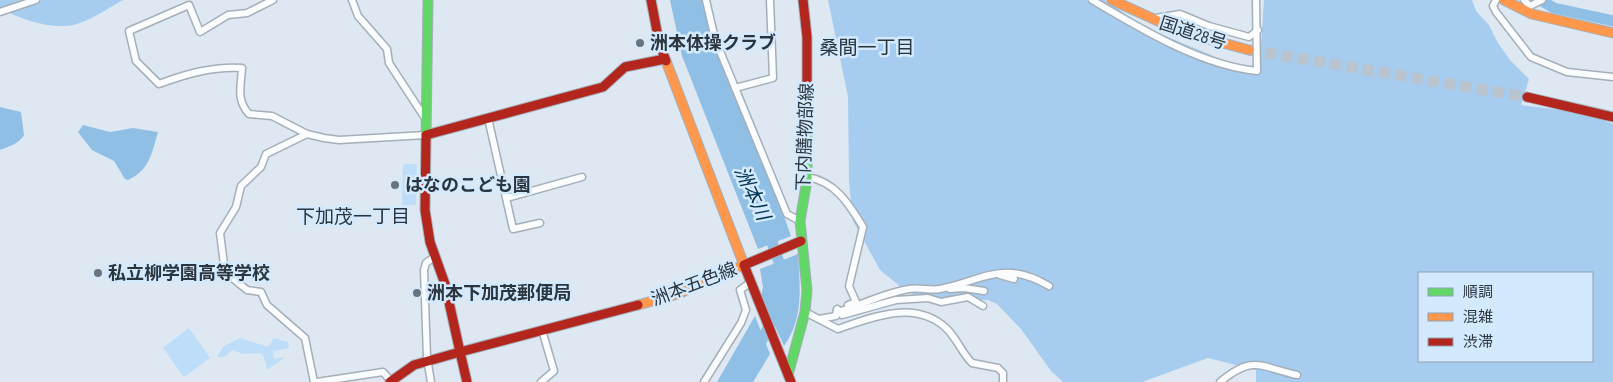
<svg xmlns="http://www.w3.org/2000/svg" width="1613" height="382" font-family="'Sofia Sans Condensed','Noto Sans JP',sans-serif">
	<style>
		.green { fill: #bdddf9 }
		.forest { fill: #a6cdef; fill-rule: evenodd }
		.water { fill: #90bfe6 }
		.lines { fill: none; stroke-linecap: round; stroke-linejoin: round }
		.river { stroke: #90bfe6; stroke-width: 11 }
		.highway-tunnel { stroke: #b9c4cf; stroke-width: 11; stroke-dasharray: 11 5.5; stroke-linecap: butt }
		.street-casing { stroke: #a5afb8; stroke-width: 9 }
		.fast-casing { stroke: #a5afb8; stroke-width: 11 }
		.slow-casing { stroke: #a5afb8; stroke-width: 11 }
		.jam-casing { stroke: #a5afb8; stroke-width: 11 }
		.street { stroke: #fafcfd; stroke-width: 6 }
		.fast { stroke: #63d668; stroke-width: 9 }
		.slow { stroke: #ff974d; stroke-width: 9 }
		.jam { stroke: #b3261e; stroke-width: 9 }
		.poi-dot { fill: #69747d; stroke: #d3e9fd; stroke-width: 2 }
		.labels { text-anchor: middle; stroke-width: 5; stroke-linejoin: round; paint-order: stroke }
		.street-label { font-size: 18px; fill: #2a353e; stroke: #d3e9fd }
		.poi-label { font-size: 18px; font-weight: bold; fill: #2a353e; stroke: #d3e9fd; text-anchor: start }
		.neighbourhood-label { font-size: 19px; fill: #2a353e; stroke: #d3e9fd }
		.water-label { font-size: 19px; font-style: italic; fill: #003253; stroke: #d3e9fd }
	</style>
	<rect width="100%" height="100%" fill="#dde8f3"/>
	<g class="green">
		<path d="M403 164H417L416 205H402Z"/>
		<path d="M189 328 210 358 184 377 163 348Z"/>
		<path d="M240 338 268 347 274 338 288 342 289 348 273 351 274 359 285 357 267 370 264 357 260 353 243 354 233 350 224 357H217L224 346Z"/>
	</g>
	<g class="forest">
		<path d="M0 0H123C107 9 86 24 67 26 43 27 20 19 0 8Z"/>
		<path d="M828 0H1105L1144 27 1259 75 1264 0H1472L1476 11 1489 25 1498 43 1510 60 1529 79 1521 105C1552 109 1585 111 1613 124V382H1256V370L1208 358 1142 382H1063L1051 371 1021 329 997 304 988 300 938 301 918 297 902 288 880 270 853 221 849 181 848 97ZM1419 273H1592V361H1419Z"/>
	</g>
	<g class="water">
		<path d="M670 0H703C710 44 732 85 749 125 765 162 778 199 791 236L758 249 682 56Z"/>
		<path d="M0 107 21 112 24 135C20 143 8 147 0 150Z"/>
		<path d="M83 125 110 132 133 128 158 132C152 152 150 170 128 180L125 179 114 161 92 150 78 132Z"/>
		<path d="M798 254C800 287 804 318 784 346L761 295 763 287 760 269Z"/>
		<path d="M755 316 770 354 753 382H717Z"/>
	</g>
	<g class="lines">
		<g class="river">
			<path d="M1540 0 1554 8 1613 21"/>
			<path d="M770 230 773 246 784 275"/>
			<path d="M756 351 779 307"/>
		</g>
		<path class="highway-tunnel" d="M1249 50 1527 97"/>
		<g class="street-casing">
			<g id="street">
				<path d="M273 0 247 13 228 15 200 32 189 5 129 31 136 61 159 84C186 74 213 66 242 68 241 86 236 100 249 114L272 116 307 134 324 138 339 140 426 135"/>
				<path d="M352 0 358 16 387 49 389 63 425 118"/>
				<path d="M706 0 715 39 787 214 800 221"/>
				<path d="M1092 0C1141 29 1200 65 1257 71L1256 0"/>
				<path d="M1496 0 1493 6 1496 12 1531 57 1567 72 1613 77"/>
				<path d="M1524 0 1530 6 1542 0"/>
				<path d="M0 12 36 0"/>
				<path d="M1156 18 1180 14 1209 26 1249 37 1258 30"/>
				<path d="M735 88 773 78 770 0"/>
				<path d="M488 118 513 229 540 223"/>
				<path d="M307 134 266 154 261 167 241 186 236 207 220 233 225 272 247 290 261 292 267 305 305 338 314 382"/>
				<path d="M807 177C835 181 849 204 863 227L849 286 856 302 848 305"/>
				<path d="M507 198 582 177"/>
				<path d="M1000 275 1014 279"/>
				<path d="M950 289 964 288 984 291"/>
				<path d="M805 312 838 329C872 317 916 299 947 329 957 339 962 353 972 363L998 368 1003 373V382"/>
				<path d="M837 312C862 305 884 293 909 289 919 287 930 291 940 289 985 280 1003 259 1049 286"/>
				<path d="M842 315 896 300 928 298 941 302 968 297 983 306"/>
				<path d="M819 319 836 316 837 309"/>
				<path d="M317 382 383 372 391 381"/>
				<path d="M431 382 427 358 424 270 426 263 434 257"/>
				<path d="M541 382 554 371 542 330"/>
				<path d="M704 382 741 323 746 310 740 290 751 282"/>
				<path d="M1220 382C1254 354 1260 367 1297 375"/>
			</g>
		</g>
		<g class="fast-casing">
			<g id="fast">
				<path d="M426 138 428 0"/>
				<path d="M788 375 805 312 807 290 800 221 807 180V86"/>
			</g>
		</g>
		<g class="slow-casing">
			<g id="slow">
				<path d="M1112 0 1182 32 1249 50"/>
				<path d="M1504 0 1532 14 1613 33"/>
				<path d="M638 305 678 294 744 265 666 61"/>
			</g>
		</g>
		<g class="jam-casing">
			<g id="jam">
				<path d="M651 0 659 42 666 61"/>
				<path d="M803 0 807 37V86"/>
				<path d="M1527 97 1613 117"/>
				<path d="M426 135 603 87 625 67 665 59"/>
				<path d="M390 382 414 365 460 352 445 284 430 242 425 210 426 138"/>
				<path d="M467 382 460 352 638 305"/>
				<path d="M791 382 744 265 801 241"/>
			</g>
		</g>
		<use href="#street" class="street"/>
		<use href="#fast" class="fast"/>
		<use href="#slow" class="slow"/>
		<use href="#jam" class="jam"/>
	</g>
	<g class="poi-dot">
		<circle cx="640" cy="43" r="5"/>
		<circle cx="395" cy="185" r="5"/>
		<circle cx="98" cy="273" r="5"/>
		<circle cx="417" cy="293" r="5"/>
	</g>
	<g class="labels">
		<g class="street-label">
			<text transform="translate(1193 33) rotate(18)" y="6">国道28号</text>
			<text transform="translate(805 137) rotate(-88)" y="6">下内膳物部線</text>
			<text transform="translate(694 284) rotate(-21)" y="6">洲本五色線</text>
		</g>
		<g class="poi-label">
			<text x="650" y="49">洲本体操クラブ</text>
			<text x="405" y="191">はなのこども園</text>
			<text x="108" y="279">私立柳学園高等学校</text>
			<text x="427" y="299">洲本下加茂郵便局</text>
		</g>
		<g class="neighbourhood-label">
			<text x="867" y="54">桑間一丁目</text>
			<text x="353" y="223">下加茂一丁目</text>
		</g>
		<g class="water-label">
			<text transform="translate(753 193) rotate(65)" y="7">洲本川</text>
		</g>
	</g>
	<rect x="1418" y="272" width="175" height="90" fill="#d3e9fd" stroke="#8fa1b1"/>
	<rect x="1428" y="288" width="25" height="8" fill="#63d668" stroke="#8fa1b1"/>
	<text x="1463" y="297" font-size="15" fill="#2a353e">順調</text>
	<rect x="1428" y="313" width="25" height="8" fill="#ff974d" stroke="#8fa1b1"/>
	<text x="1463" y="322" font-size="15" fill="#2a353e">混雑</text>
	<rect x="1428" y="338" width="25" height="8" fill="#b3261e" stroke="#8fa1b1"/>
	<text x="1463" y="347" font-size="15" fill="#2a353e">渋滞</text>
</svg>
